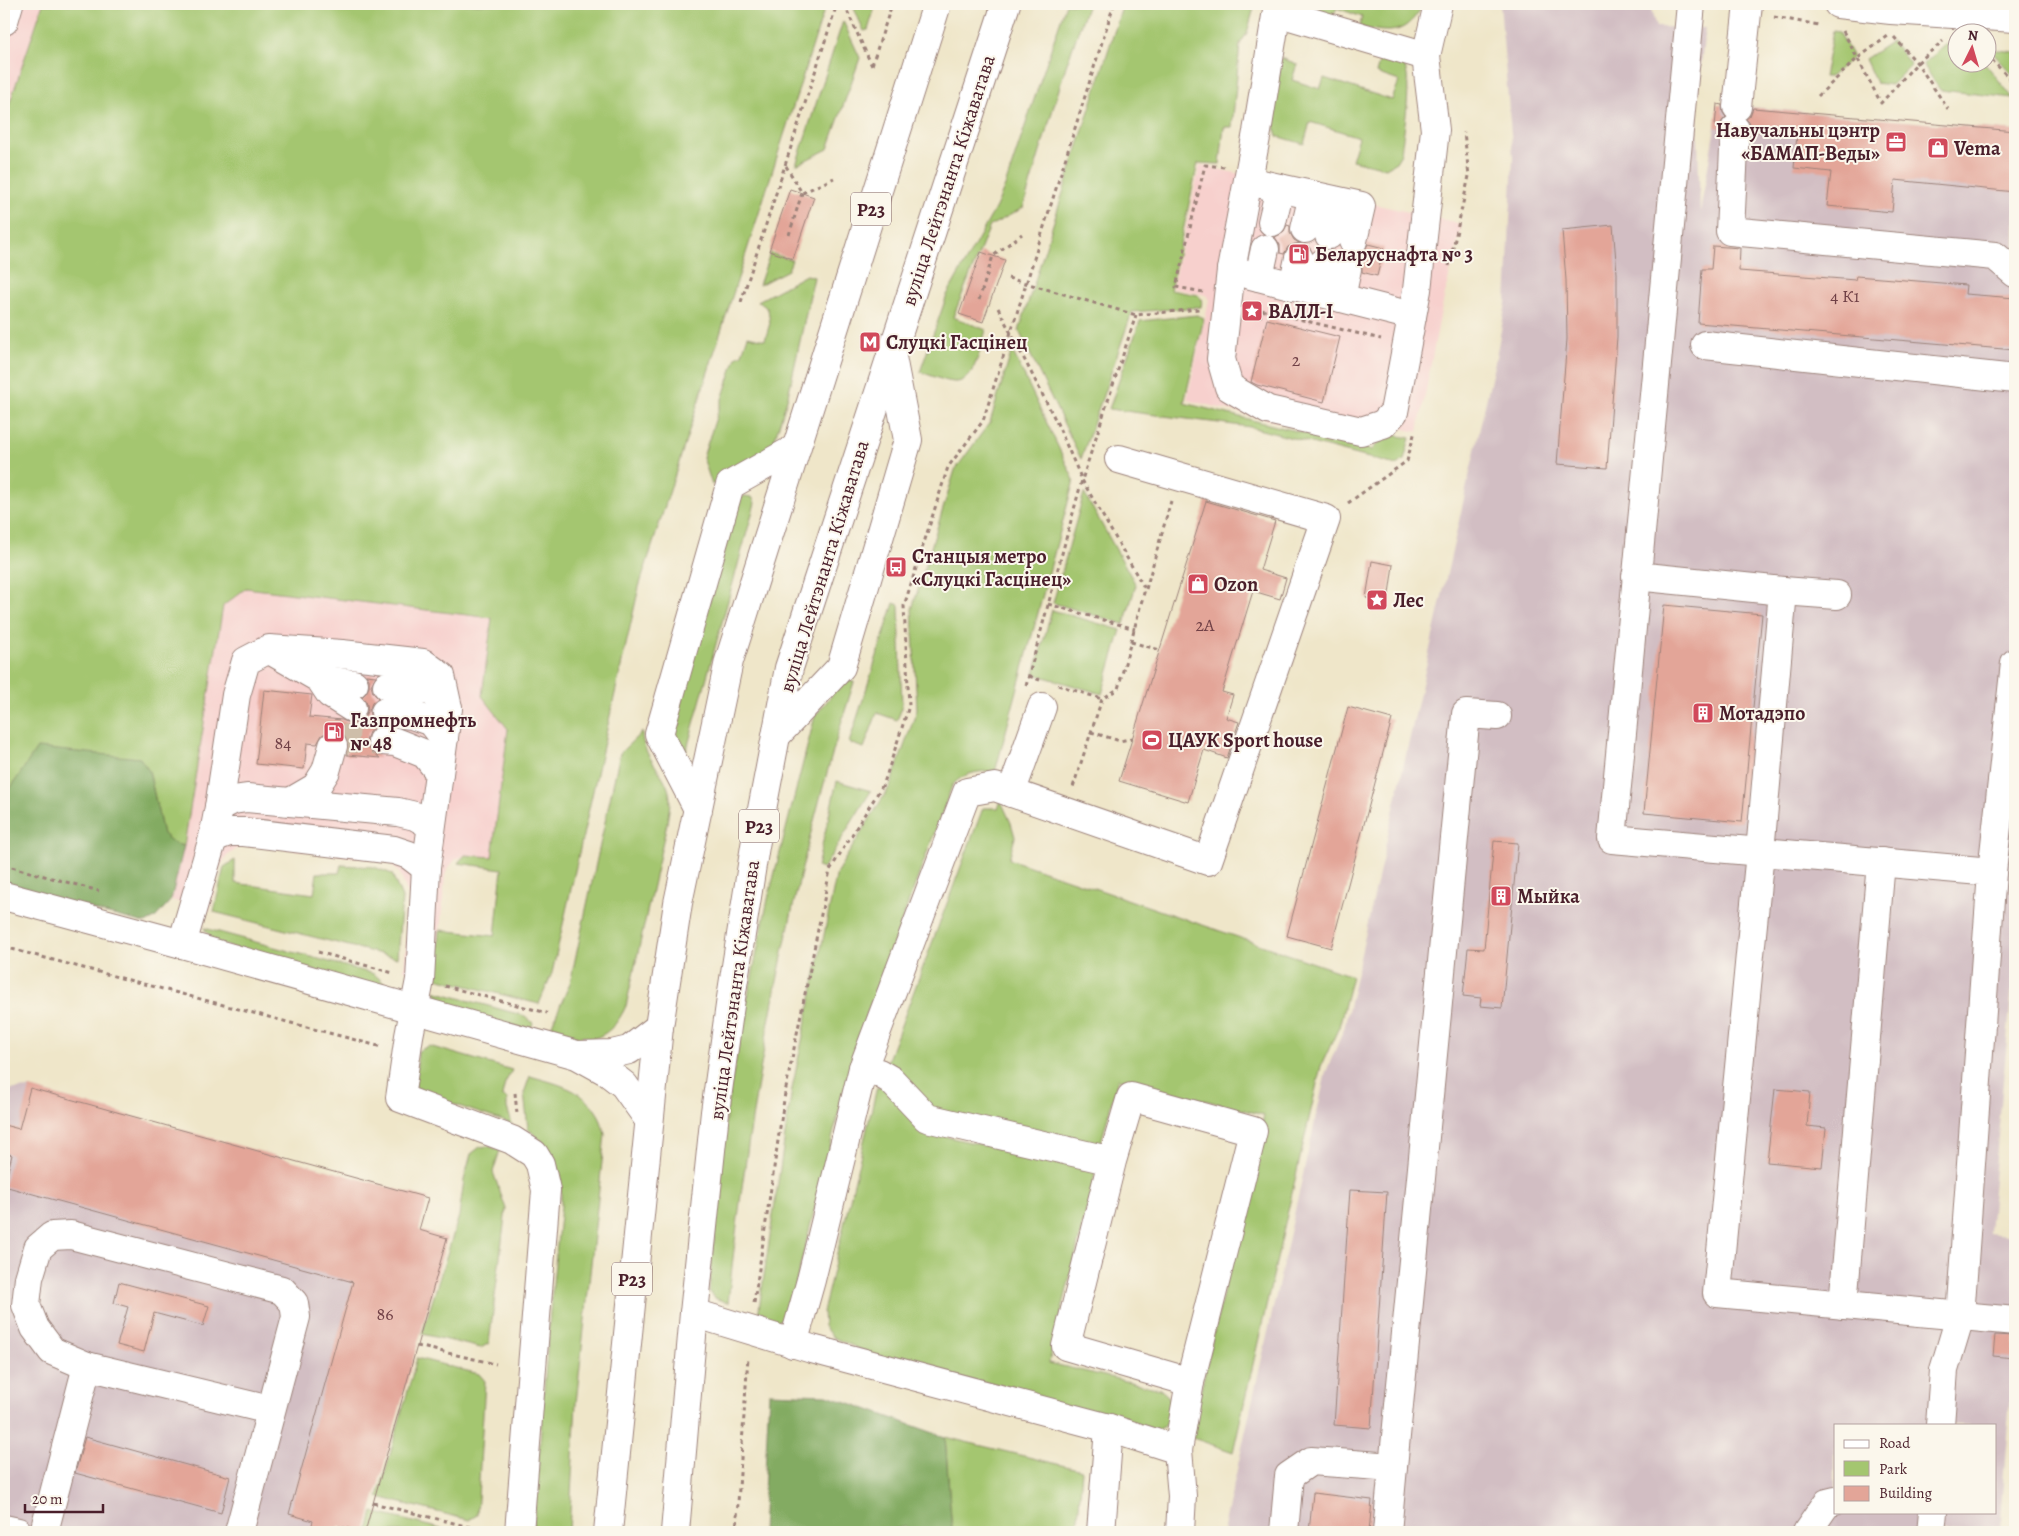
<svg xmlns="http://www.w3.org/2000/svg" width="2019" height="1536" font-family="Alegreya,serif">
	<style>
		.built { fill: #f7d0cd }
		.industrial { fill: #d2bec3; fill-rule: evenodd }
		.green { fill: #a4c670; stroke: #77724e }
		.forest { fill: #83ab62; stroke: #666546 }
		.building { fill: #e3a598 }
		.lines { fill: none; stroke-linecap: round; stroke-linejoin: round }
		.minor-tunnel { stroke: #cebea9; stroke-width: 28; stroke-dasharray: 28 14; stroke-linecap: butt }
		.minor-casing { stroke: #9c827a; stroke-width: 30 }
		.major-casing { stroke: #9c827a; stroke-width: 30 }
		.path { stroke: #9c827a; stroke-width: 3; stroke-dasharray: 4 4; stroke-linecap: butt }
		.minor { stroke: #fff; stroke-width: 28 }
		.major { stroke: #fff; stroke-width: 28 }
		.labels { text-anchor: middle; stroke-width: 4; stroke-linejoin: round; paint-order: stroke }
		.number-label { font-size: 18px; fill: #704046 }
		.shield { fill: #fbf7ec; stroke: #7f6065; stroke-width: 1 }
		.shield-label { font-size: 19px; font-weight: bold; fill: #4a1f2b }
		.poi-label { font-size: 20px; font-weight: bold; fill: #4a1f2b; stroke: #fbf7ec; text-anchor: start }
		.street-label { font-size: 20px; fill: #4a1f2b; stroke: #fbf7ec }
	</style>
	<rect width="100%" height="100%" fill="#fbf7ec"/>
	<filter id="ink" filterUnits="userSpaceOnUse"><feTurbulence type="fractalNoise" baseFrequency=".02" numOctaves="2"/><feDisplacementMap in="SourceGraphic" scale="10" xChannelSelector="R" yChannelSelector="G"/><feConvolveMatrix kernelMatrix="1 2 1 2 8 2 1 2 1" color-interpolation-filters="sRGB"/></filter>
	<filter id="wash" filterUnits="userSpaceOnUse"><feTurbulence type="fractalNoise" baseFrequency=".0096" numOctaves="4" result="noise"/><feDisplacementMap in="SourceGraphic" scale="20" xChannelSelector="R" yChannelSelector="G"/><feGaussianBlur stdDeviation="1.12" result="paint"/><feColorMatrix in="noise" values="0 0 0 0 0 0 0 0 0 0 0 0 0 0 0 0 0 1.4 0 .05"/><feComposite in="paint" operator="in"/></filter>
	<g filter="url(#wash)">
		<rect width="100%" height="100%" fill="#efe6c9"/>
		<g class="built">
			<path d="M4 4H43L4 120Z"/>
			<path d="M1200 165 1462 224 1441 311 1418 432 1390 426 1372 445 1187 400 1209 300 1206 295 1172 288Z"/>
			<path d="M246 588 492 618 482 695 508 728 492 858 465 855 456 859 449 867 445 875 436 978 404 970 410 899 399 872 389 863 378 860 249 844 239 847 227 856 219 868 209 911 171 900 184 846 223 606Z"/>
		</g>
		<g class="industrial">
			<path d="M1500 4H1634L1650 7 1656 27 1705 28 1697 103 1700 213 1715 127 1717 104 2015 131V954L1989 1233 2015 1236V1338L1999 1532H1223L1326 1072 1344 1029 1496 357 1506 303 1513 157ZM1835 1425H1995V1512H1835Z"/>
			<path d="M30 1088 428 1198 419 1230 447 1238 365 1532 339 1526 337 1532H4V1090Z"/>
		</g>
		<g class="green">
			<path d="M43 4H826L639 587 552 973 539 1004 436 978 440 930 495 936 502 869 458 863 465 855 492 857 508 729 482 696 492 618 246 588 223 606 184 846 175 844 163 835 149 771 4 798V120Z"/>
			<path d="M852 4H876L868 30 864 31Z"/>
			<path d="M1066 4H1088L1066 66 1023 208 990 226 953 317 986 330C981 345 975 384 954 382 943 381 931 375 920 372L947 295 996 207 1005 186Z"/>
			<path d="M1123 4H1255L1247 33 1240 44 1232 127H1224L1220 164 1198 163 1170 290 1198 295 1202 300 1201 307 1132 312 1081 459 1019 331Z"/>
			<path d="M1302 4H1424C1405 35 1393 34 1359 27L1362 17 1337 8 1331 19 1310 11Z"/>
			<path d="M843 21 860 58 828 149 796 165Z"/>
			<path d="M1833 31 1839 32 1853 57 1830 77H1824Z"/>
			<path d="M1892 41 1911 65 1891 85 1876 83 1865 59Z"/>
			<path d="M1947 44 1956 46V62L1985 63 2013 98 1940 90 1923 64Z"/>
			<path d="M1989 49 2015 52V77Z"/>
			<path d="M1382 52C1389 55 1398 56 1403 63 1414 80 1403 132 1401 154L1396 162 1386 168 1352 160 1359 137 1310 122 1304 144 1277 136C1270 111 1278 83 1281 58L1297 64 1292 80 1320 89 1324 78 1392 100 1399 81 1376 73Z"/>
			<path d="M770 253 792 260 788 270 759 285Z"/>
			<path d="M806 275 814 277 788 396 774 441 768 449 760 455 728 469 712 485 703 457 736 357 742 354 748 336 765 340 770 323 768 309 758 301Z"/>
			<path d="M1197 315 1204 318 1184 403 1372 450 1387 434 1410 438 1404 460 1396 465 1250 427 1109 409 1140 321Z"/>
			<path d="M1012 350 1074 480 995 772C980 770 962 773 952 786L856 1043 789 1311C780 1323 772 1324 757 1322L792 1089 837 872 890 786 917 710 912 609 955 470 990 422Z"/>
			<path d="M1084 493 1136 585 1124 624 1053 603Z"/>
			<path d="M744 496 752 497 755 503 687 749 681 751 669 743 739 499Z"/>
			<path d="M894 603 899 605 902 708 897 720 877 713 864 748 849 743Z"/>
			<path d="M1052 610 1121 630 1102 694 1034 674Z"/>
			<path d="M844 680 854 682C790 884 750 1093 728 1303L715 1298 709 1291 727 1107 745 1010 768 899 815 716Z"/>
			<path d="M642 732C642 760 669 773 670 799 670 807 668 815 667 823L626 1006C608 1045 585 1043 547 1036L570 983 620 753Z"/>
			<path d="M837 781 871 791 823 869 817 867Z"/>
			<path d="M1001 801 1011 823 1015 837 1009 859 1352 976 1339 1027 1321 1066 1233 1452 1190 1437 1264 1115 1118 1079 1100 1146 933 1110 886 1065 983 808H998Z"/>
			<path d="M235 860V883L314 894 317 873H339L341 865 374 867 392 874 402 898 397 958 214 912 224 867Z"/>
			<path d="M204 928 374 974 384 983 376 988 214 942Z"/>
			<path d="M434 991 525 1016 533 1023 529 1033 445 1005Z"/>
			<path d="M429 1046 512 1070 505 1083 502 1096 507 1099V1108L512 1124 453 1104 436 1101 415 1089 418 1051Z"/>
			<path d="M530 1076C554 1083 581 1088 596 1111 601 1117 602 1126 605 1134L576 1403 569 1532H533L550 1312 561 1206V1175L555 1158 543 1142 528 1129 524 1093Z"/>
			<path d="M877 1087 888 1090 909 1116 913 1125 925 1132 1096 1170 1049 1363 1160 1389 1168 1396 1174 1408C1171 1421 1169 1426 1156 1430L878 1357 832 1337 824 1326 823 1312Z"/>
			<path d="M488 1146 500 1150 493 1172 506 1209 489 1343 481 1348 422 1334 459 1216 464 1180 471 1154 480 1147Z"/>
			<path d="M417 1358 479 1374 485 1381 477 1515 469 1520 378 1497Z"/>
			<path d="M945 1437 1082 1470 1077 1532H952Z"/>
			<path d="M373 1512 453 1532H368Z"/>
		</g>
		<g class="forest">
			<path d="M37 748 140 758 149 771 163 834 175 844 184 846 171 900 155 918 145 923 4 888V798Z"/>
			<path d="M769 1393 827 1395 945 1437 952 1532H912L906 1527 876 1532H762Z"/>
		</g>
		<g id="blocks">
			<g class="building">
				<path d="M1717 104 1722 105 1723 113 1726 117 1722 121 1720 128 1715 127Z"/>
				<path d="M1753 108 2015 131V192L1895 180 1892 212 1827 206 1831 172 1794 168 1797 135 1751 131 1749 122 1746 119 1750 116Z"/>
				<path d="M790 189 814 197 793 259 769 251Z"/>
				<path d="M1287 225 1290 226V233L1294 240 1299 243 1288 247 1284 254 1280 253V245L1275 237 1283 233Z"/>
				<path d="M1613 225 1617 273V337L1607 468 1557 464 1567 339 1566 280 1562 230Z"/>
				<path d="M1368 244 1384 248 1377 276 1362 272V264L1355 256 1364 252Z"/>
				<path d="M1713 246 1740 248 1739 271 1855 280 1856 276 1966 285 1965 294 2015 298V350L1698 323 1702 269H1711Z"/>
				<path d="M981 252 1005 260 983 322 959 314Z"/>
				<path d="M1267 319 1340 337 1324 402 1257 385 1251 382Z"/>
				<path d="M1206 501 1275 521 1260 570 1286 578 1280 599 1253 591 1222 692 1233 695 1226 718 1239 722 1227 758 1204 750 1188 802 1119 781Z"/>
				<path d="M1372 561 1393 565 1388 601 1366 598Z"/>
				<path d="M1664 605 1762 614 1742 822 1644 813Z"/>
				<path d="M366 675 376 676 371 685 373 693 378 698 372 703 369 711 371 719 379 726 369 732 366 740 368 748 380 758 347 755 348 743 344 735 338 731H330L322 735 317 744 307 743 304 769 256 764 264 690 312 695 309 717 342 720 352 724 360 722 365 716 368 709 366 701 362 697 366 693 369 687V679Z"/>
				<path d="M1348 707 1392 719 1331 948 1287 936Z"/>
				<path d="M1494 841 1518 843 1502 1008 1480 1006 1481 998 1463 996 1468 948 1484 949Z"/>
				<path d="M30 1088 428 1198 419 1230 447 1238 365 1532 339 1526 337 1532H310L313 1521 289 1514 353 1282 4 1186 12 1155 4 1152V1125L19 1129Z"/>
				<path d="M1775 1089 1810 1092 1807 1126 1826 1128 1822 1167 1767 1162Z"/>
				<path d="M1350 1190 1387 1192 1371 1428 1334 1425Z"/>
				<path d="M119 1282 209 1306 203 1326 154 1313 144 1352 117 1345 128 1307 114 1303Z"/>
				<path d="M1995 1335 2015 1336 2014 1358 1993 1356Z"/>
				<path d="M85 1437 230 1477 221 1513 75 1473Z"/>
				<path d="M1313 1493 1372 1500 1369 1532H1309Z"/>
			</g>
		</g>
	</g>
	<g filter="url(#ink)">
		<use href="#blocks" fill-opacity="0" stroke="#9c827a" stroke-width="1"/>
		<g class="lines">
			<path class="minor-tunnel" d="M333 746 348 738 382 741"/>
			<g class="minor-casing">
				<g id="minor">
					<path d="M1278 4 1257 132 1231 270 1221 359 1229 387 1268 410 1361 431 1383 424 1394 412 1417 290 1435 130 1426 56 1438 4"/>
					<path d="M1691 4 1612 839 1992 872 1960 1317 1944 1370 1940 1425"/>
					<path d="M1838 4 1891 10 2015 18"/>
					<path d="M1277 12 1426 56"/>
					<path d="M4 21 9 4"/>
					<path d="M1737 107 1748 4"/>
					<path d="M1735 129 1730 231 1995 256 2015 273"/>
					<path d="M1248 181 1361 206 1353 241"/>
					<path d="M1272 222 1280 188"/>
					<path d="M1305 229 1313 195"/>
					<path d="M1329 235 1336 201"/>
					<path d="M1231 270 1412 316"/>
					<path d="M1259 277 1265 249"/>
					<path d="M1293 286 1299 258"/>
					<path d="M1317 292 1323 263"/>
					<path d="M1341 298 1347 269"/>
					<path d="M1705 345 2015 379"/>
					<path d="M1636 576 1783 591 1760 852 1717 1293 2015 1321"/>
					<path d="M1783 591 1837 595"/>
					<path d="M275 653 320 679 330 694 352 708"/>
					<path d="M320 679 354 684"/>
					<path d="M387 686 432 691 448 708"/>
					<path d="M385 712 412 715 432 722 444 738"/>
					<path d="M776 736 841 667 908 440 891 352"/>
					<path d="M382 741 395 742 425 754 439 772"/>
					<path d="M1011 793 1042 707"/>
					<path d="M292 801 316 787 326 771 333 746"/>
					<path d="M219 807 233 800 247 798 398 812 415 816 431 825"/>
					<path d="M698 809 659 734 730 485 796 448"/>
					<path d="M213 838 229 832H244L394 850 409 855 426 868"/>
					<path d="M1992 872 2015 663"/>
					<path d="M4 896 182 944 577 1055 606 1071 624 1085 649 1120"/>
					<path d="M182 944 213 838 219 807 236 695 246 661 269 649 342 654 423 663 441 676 448 708 426 868 420 980 409 1036 400 1098 512 1140 534 1154 540 1164 546 1190 519 1532"/>
					<path d="M578 1055 612 1054 629 1050 659 1027"/>
					<path d="M863 1068 879 1073 891 1080 927 1118 1112 1161 1066 1346 1190 1382 1253 1131 1131 1097 1112 1161"/>
					<path d="M1843 1305 1881 862"/>
					<path d="M694 1313 812 1349 1109 1428 1178 1450 1182 1496 1180 1532"/>
					<path d="M793 1344 811 1280 863 1068 967 792 995 787 1208 861 1326 519 1119 459"/>
					<path d="M1178 1450 1190 1382"/>
					<path d="M1393 1467 1466 714 1497 716"/>
					<path d="M4 1529 18 1532"/>
					<path d="M44 1532 87 1366"/>
					<path d="M239 1532 296 1317 294 1303 282 1290 71 1235 52 1236 38 1248 29 1278 26 1305 35 1328 52 1351 87 1366 270 1410"/>
					<path d="M1101 1532 1109 1428"/>
					<path d="M1284 1532 1289 1476 1311 1461 1393 1467 1387 1532"/>
					<path d="M1807 1532 1827 1503 1835 1501"/>
					<path d="M1931 1532 1933 1512"/>
				</g>
			</g>
			<g class="major-casing">
				<g id="major">
					<path d="M608 1532 659 1027 678 903 729 661 937 4"/>
					<path d="M675 1532 694 1313 715 1112 731 998 755 846 789 668 1006 4"/>
				</g>
			</g>
			<g class="path">
				<path d="M844 4 872 66"/>
				<path d="M1774 17 1819 25"/>
				<path d="M1843 31 1881 103 1917 63 1943 41"/>
				<path d="M1894 37 1917 63 1948 109"/>
				<path d="M1986 54 2015 84"/>
				<path d="M872 65 892 4"/>
				<path d="M1818 96 1858 58 1888 36"/>
				<path d="M786 166 802 193 834 178"/>
				<path d="M789 235 802 193"/>
				<path d="M1449 266 1469 176 1464 132"/>
				<path d="M1008 278 1136 315 1199 309"/>
				<path d="M1203 292 1176 287 1205 165 1224 167"/>
				<path d="M979 300 993 256 1022 234"/>
				<path d="M741 302 837 4"/>
				<path d="M998 308 1056 421 1082 480 1145 589 1118 689 1102 699 1073 787"/>
				<path d="M1253 317 1260 318 1261 310 1381 339"/>
				<path d="M1348 503 1407 461 1415 431"/>
				<path d="M1146 589 1171 501"/>
				<path d="M1048 604 1135 629"/>
				<path d="M1131 642 1160 650"/>
				<path d="M1029 676 1040 680"/>
				<path d="M1058 685 1102 699"/>
				<path d="M1026 686 1082 480 1136 315"/>
				<path d="M1091 732 1120 741 1133 738"/>
				<path d="M4 865 99 891"/>
				<path d="M4 947 382 1047"/>
				<path d="M318 952 393 973"/>
				<path d="M445 986 547 1013"/>
				<path d="M515 1093 517 1114"/>
				<path d="M754 1303 785 1093 830 870 884 783 909 706 904 606 948 467 983 421 1114 4"/>
				<path d="M417 1346 496 1364"/>
				<path d="M373 1503 486 1531"/>
				<path d="M736 1532 748 1357"/>
			</g>
			<use href="#minor" class="minor"/>
			<use href="#major" class="major"/>
		</g>
	</g>
	<defs>
		<g id="office-square" transform="scale(1.125)"><rect x="-9" y="-9" width="18" height="18" rx="4" fill="#d1495b" stroke="#fbf7ec"/><path d="M-6-3h4V-5.5h4V-3h4V5H-6ZM-1-4.5V-3h2v-1.5ZM-6 0V1H6V0Z" fill="#fff"/></g>
		<g id="shop-square" transform="scale(1.125)"><rect x="-9" y="-9" width="18" height="18" rx="4" fill="#d1495b" stroke="#fbf7ec"/><path d="M-5-2.5h2.3a2.7 3.5 0 0 1 5.4 0H5L5.5 6h-11ZM-1.5-2.5h3a1.5 2.3 0 0 0-3 0Z" fill="#fff"/></g>
		<g id="fuel-square" transform="scale(1.125)"><rect x="-9" y="-9" width="18" height="18" rx="4" fill="#d1495b" stroke="#fbf7ec"/><path d="M-5.5-6h7V0h2V4h1.3V-2.5L3-4.5l.8-.8L6-3V5H2.5V1h-1V6h-7ZM-4.2-4.7v3.2H.2V-4.7Z" fill="#fff"/></g>
		<g id="sight-square" transform="scale(1.125)"><rect x="-9" y="-9" width="18" height="18" rx="4" fill="#d1495b" stroke="#fbf7ec"/><path d="M0-6L1.8-2.2L6-1.7L2.9 1.2L3.7 5.4L0 3.3L-3.7 5.4L-2.9 1.2L-6-1.7L-1.8-2.2Z" fill="#fff"/></g>
		<g id="metro-square" transform="scale(1.125)"><rect x="-9" y="-9" width="18" height="18" rx="4" fill="#d1495b" stroke="#fbf7ec"/><path d="M-5.5 5V-5H-3L0 0L3-5H5.5V5H3V-.5L0 4L-3-.5V5Z" fill="#fff"/></g>
		<g id="bus-square" transform="scale(1.125)"><rect x="-9" y="-9" width="18" height="18" rx="4" fill="#d1495b" stroke="#fbf7ec"/><path d="M-5-6H5V4H4V6H2V4H-2V6H-4V4H-5ZM-3.5-4V0h7V-4ZM-3.5 1.2v1.5H-2V1.2ZM2 1.2v1.5H3.5V1.2Z" fill="#fff"/></g>
		<g id="building-square" transform="scale(1.125)"><rect x="-9" y="-9" width="18" height="18" rx="4" fill="#d1495b" stroke="#fbf7ec"/><path d="M-4-6H4V6H1V3H-1V6H-4ZM-2.5-4.3h1.7v1.8h-1.7ZM.8-4.3h1.7v1.8H.8ZM-2.5-1h1.7V.8h-1.7ZM.8-1h1.7V.8H.8Z" fill="#fff"/></g>
		<g id="stadium-square" transform="scale(1.125)"><rect x="-9" y="-9" width="18" height="18" rx="4" fill="#d1495b" stroke="#fbf7ec"/><path d="M0-5a6.5 5 0 1 0 0 10a6.5 5 0 1 0 0-10ZM-3.5-1.8h7v3.6h-7Z" fill="#fff"/></g>
	</defs>
	<g fill-rule="evenodd">
		<use href="#office-square" x="1896" y="142"/>
		<use href="#shop-square" x="1938" y="148"/>
		<use href="#fuel-square" x="1299" y="254"/>
		<use href="#sight-square" x="1252" y="311"/>
		<use href="#metro-square" x="870" y="342"/>
		<use href="#bus-square" x="896" y="567"/>
		<use href="#shop-square" x="1198" y="584"/>
		<use href="#sight-square" x="1377" y="600"/>
		<use href="#building-square" x="1703" y="713"/>
		<use href="#fuel-square" x="334" y="732"/>
		<use href="#stadium-square" x="1152" y="740"/>
		<use href="#building-square" x="1501" y="896"/>
	</g>
	<g class="labels">
		<g class="number-label">
			<text x="1845" y="302">4 К1</text>
			<text x="1296" y="366">2</text>
			<text x="1205" y="631">2А</text>
			<text x="283" y="749">84</text>
			<text x="385" y="1320">86</text>
		</g>
		<g class="shield">
			<rect x="851" y="192.5" width="40" height="33" rx="4"/>
			<rect x="739" y="809.5" width="40" height="33" rx="4"/>
			<rect x="612" y="1262.5" width="40" height="33" rx="4"/>
		</g>
		<g class="shield-label">
			<text x="871" y="216">Р23</text>
			<text x="759" y="833">Р23</text>
			<text x="632" y="1286">Р23</text>
		</g>
		<g class="poi-label">
			<text x="1880" y="137" text-anchor="end">Навучальны цэнтр<tspan x="1880" dy="23">«БАМАП-Веды»</tspan></text>
			<text x="1954" y="155">Vema</text>
			<text x="1315" y="261">Беларуснафта № 3</text>
			<text x="1268" y="318">ВАЛЛ-І</text>
			<text x="886" y="349">Слуцкі Гасцінец</text>
			<text x="912" y="563">Станцыя метро<tspan x="912" dy="23">«Слуцкі Гасцінец»</tspan></text>
			<text x="1214" y="591">Ozon</text>
			<text x="1393" y="607">Лес</text>
			<text x="1719" y="720">Мотадэпо</text>
			<text x="350" y="727">Газпромнефть<tspan x="350" dy="23">№ 48</tspan></text>
			<text x="1168" y="747">ЦАУК Sport house</text>
			<text x="1517" y="903">Мыйка</text>
		</g>
		<g class="street-label">
			<text transform="translate(948 180) rotate(-72)" y="7">вуліца Лейтэнанта Кіжаватава</text>
			<text transform="translate(824 566) rotate(-73)" y="7">вуліца Лейтэнанта Кіжаватава</text>
			<text transform="translate(734 990) rotate(-82)" y="7">вуліца Лейтэнанта Кіжаватава</text>
		</g>
	</g>
	<rect width="2019" height="1536" fill="none" stroke="#fbf7ec" stroke-width="20"/>
	<rect x="1834" y="1424" width="162" height="90" fill="#fbf7ec" stroke="#b4a19f"/>
	<rect x="1844" y="1440" width="25" height="8" fill="#ffffff" stroke="#b4a19f"/>
	<text x="1879" y="1448" font-size="15" fill="#4a1f2b">Road</text>
	<rect x="1844" y="1461" width="25" height="15" fill="#a4c670" stroke="#b4a19f"/>
	<text x="1879" y="1474" font-size="15" fill="#4a1f2b">Park</text>
	<rect x="1844" y="1486" width="25" height="15" fill="#e3a598" stroke="#b4a19f"/>
	<text x="1879" y="1498" font-size="15" fill="#4a1f2b">Building</text>
	<g transform="translate(1972 48) rotate(5)"><circle r="24" fill="#fbf7ec" stroke="#b4a19f"/>
	<path d="M0-4L9 19L0 12L-9 19Z" fill="#d1495b"/>
	<text y="-8" font-size="14" font-weight="bold" text-anchor="middle" fill="#4a1f2b">N</text>
	</g>
	<path d="M25 1504v8h78v-8" fill="none" stroke="#4a1f2b" stroke-width="2.5"/>
	<text x="32" y="1504" font-size="15" fill="#4a1f2b" stroke="#fbf7ec" stroke-width="4" paint-order="stroke">20 m</text>
</svg>
